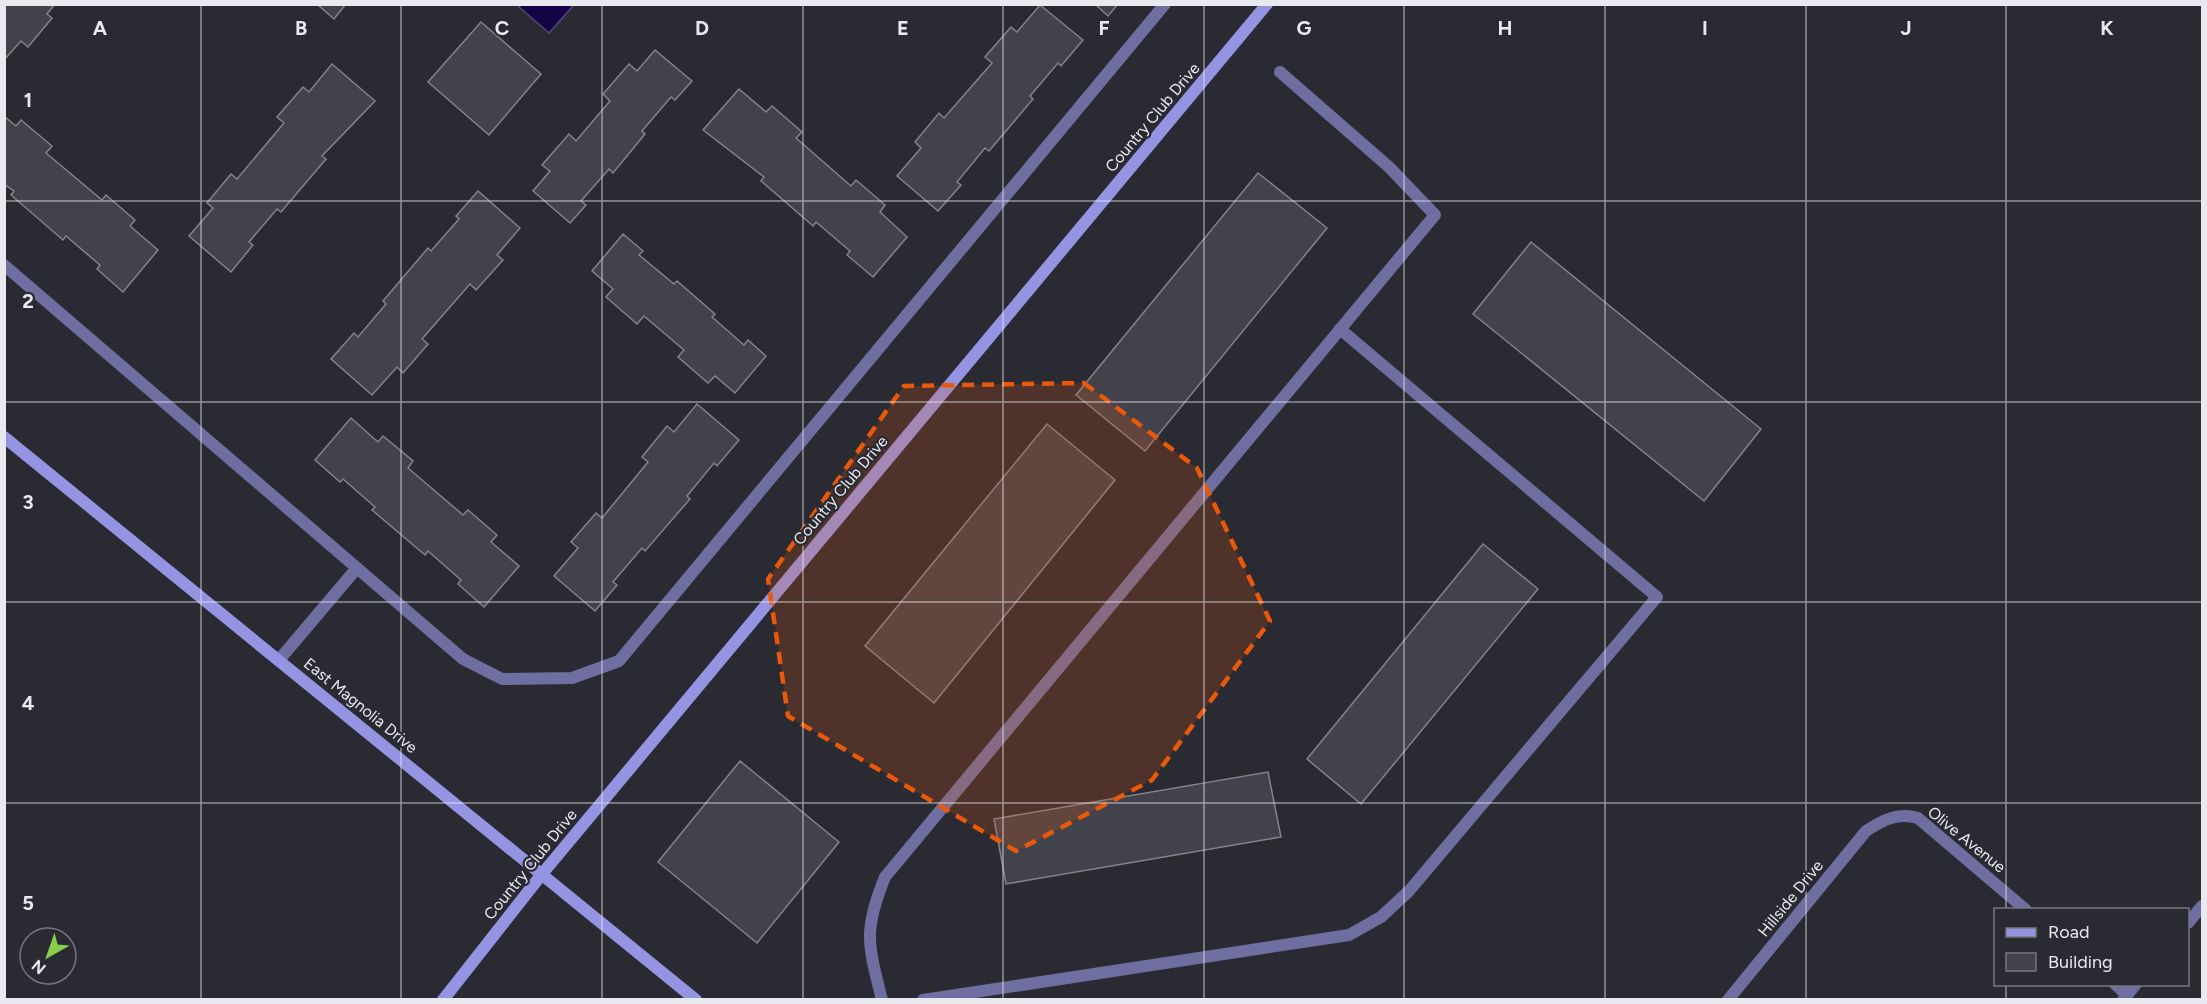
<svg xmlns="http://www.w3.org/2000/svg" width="2207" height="1004" font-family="Figtree,sans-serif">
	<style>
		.water { fill: #150445; stroke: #554978; stroke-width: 1.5 }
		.building { fill: #41424b; stroke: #83838e; stroke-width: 1.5 }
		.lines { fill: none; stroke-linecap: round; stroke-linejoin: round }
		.lane { stroke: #6e6fa0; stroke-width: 12 }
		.street { stroke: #6e6fa0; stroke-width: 12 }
		.secondary { stroke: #9494e3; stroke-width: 12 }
		.marked { fill: #e8590c; fill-opacity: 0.2; stroke: #e8590c; stroke-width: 4.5; stroke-dasharray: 12 8; stroke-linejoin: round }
		.grid { fill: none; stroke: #e9eaf0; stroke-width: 1.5; stroke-opacity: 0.55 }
		.labels { text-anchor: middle; stroke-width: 4.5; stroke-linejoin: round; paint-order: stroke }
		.street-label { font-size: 16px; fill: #e9eaf0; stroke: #2a2a33 }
		.grid-label { font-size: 20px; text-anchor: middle; font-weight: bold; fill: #e9eaf0; stroke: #2a2a33; stroke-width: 4.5; stroke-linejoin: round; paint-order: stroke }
	</style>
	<rect width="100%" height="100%" fill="#2a2a33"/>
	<path class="water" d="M521 5V4L574 5 549 33 519 7Z"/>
	<g class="building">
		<path d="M4 4H55L47 14 52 18 28 47 21 41 4 60Z"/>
		<path d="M317 4H346L334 19Z"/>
		<path d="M1095 4H1118L1108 16Z"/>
		<path d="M1040 5 1083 40 1061 66 1058 63 1030 96 1033 99 989 151 985 148 957 182 961 185 938 211 897 176 921 148 915 142 939 113 944 118 992 63 985 57 1011 27 1017 32Z"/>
		<path d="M481 22 541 74 489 135 428 82Z"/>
		<path d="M655 50 692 81 675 100 671 97 642 131 645 134 613 173 609 169 581 201 586 205 570 223 533 191 550 171 542 165 569 134 576 141 610 101 603 94 629 64 637 71Z"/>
		<path d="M332 64 375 101 322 156 326 159 281 212 277 209 249 242 253 245 231 272 189 236 213 208 207 203 231 174 237 179 284 123 277 117 303 87 309 92Z"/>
		<path d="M739 89 766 112 772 106 802 132 796 138 851 186 856 180 885 205 880 212 907 237 873 277 847 255 850 251 816 222 813 226 761 181 764 177 703 130Z"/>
		<path d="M4 116 16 126 21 120 52 146 46 153 102 200 106 195 135 220 130 226 158 250 123 292 97 269 100 265 66 236 63 240 11 195 14 191 4 184Z"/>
		<path d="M1258 173 1327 228 1145 451 1076 395Z"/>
		<path d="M478 191 520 228 497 255 503 260 476 290 470 284 422 339 428 344 403 373 397 367 372 395 331 359 354 333 358 337 386 304 383 301 428 248 431 251 459 219 456 216Z"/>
		<path d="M623 234 643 251 639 255 674 284 677 281 715 314 712 317 744 345 748 340 766 356 735 393 715 376 708 383 678 357 684 350 644 316 637 324 606 297 613 289 592 271Z"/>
		<path d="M1531 242 1761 429 1704 501 1473 314Z"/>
		<path d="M697 404 739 440 717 466 714 463 687 496 690 499 645 551 642 548 613 582 617 585 595 611 554 576 578 548 571 542 596 513 602 518 648 462 642 457 667 426 674 432Z"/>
		<path d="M351 418 378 442 383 436 413 461 408 468 463 515 468 510 497 535 491 542 519 566 484 607 458 584 461 580 428 551 425 555 372 510 375 507 343 479 340 482 315 460Z"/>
		<path d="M1047 424 1115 480 934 703 865 646Z"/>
		<path d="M1483 544 1538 589 1361 804 1307 759Z"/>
		<path d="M740 761 839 842 757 943 658 862Z"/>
		<path d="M1268 772 1281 837 1006 884 994 819Z"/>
	</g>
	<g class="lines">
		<g class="lane">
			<path d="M4 265 463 659 502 679 572 678 619 661 1165 4"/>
			<path d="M279 660 357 568"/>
			<path d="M882 1000C868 944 863 931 885 877L1435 215 1389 167 1280 72"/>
			<path d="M923 1000 1349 935 1381 917 1409 891 1657 597 1340 329"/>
		</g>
		<g class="street">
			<path d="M2188 923 2202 906"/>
			<path d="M2115 984 2127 995"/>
			<path d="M1728 1000 1866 831C1883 820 1898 812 1918 818L2026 910"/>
			<path d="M2123 1000 2136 984"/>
		</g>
		<g class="secondary">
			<path d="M4 437 696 1000"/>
			<path d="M443 1000 542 874 1267 4"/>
		</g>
	</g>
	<path class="marked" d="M1084 383 1197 468 1270 621 1152 780 1016 851 788 716 768 579 904 386Z"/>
	<path class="grid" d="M201 4V1000M401 4V1000M602 4V1000M803 4V1000M1003 4V1000M1204 4V1000M1404 4V1000M1605 4V1000M1806 4V1000M2006 4V910M4 201H2202M4 402H2202M4 602H2202M4 803H2202M2006 984V1000"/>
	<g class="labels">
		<g class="street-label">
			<text transform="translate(1152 117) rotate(-50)" y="6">Country Club Drive</text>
			<text transform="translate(840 490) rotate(-50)" y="6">Country Club Drive</text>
			<text transform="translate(361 705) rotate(39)" y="6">East Magnolia Drive</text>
			<text transform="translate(1967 839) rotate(39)" y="6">Olive Avenue</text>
			<text transform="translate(530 864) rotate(-51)" y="6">Country Club Drive</text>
			<text transform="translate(1790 898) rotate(-51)" y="6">Hillside Drive</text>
		</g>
	</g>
	<g class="grid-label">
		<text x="100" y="35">A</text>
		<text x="301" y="35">B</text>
		<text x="502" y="35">C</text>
		<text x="702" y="35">D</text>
		<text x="903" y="35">E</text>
		<text x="1104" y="35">F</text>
		<text x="1304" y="35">G</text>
		<text x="1505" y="35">H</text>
		<text x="1705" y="35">I</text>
		<text x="1906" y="35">J</text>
		<text x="2107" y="35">K</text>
		<text x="28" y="107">1</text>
		<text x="28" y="308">2</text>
		<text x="28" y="509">3</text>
		<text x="28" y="710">4</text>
		<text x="28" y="910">5</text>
	</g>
	<rect width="2207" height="1004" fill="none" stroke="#e9eaf0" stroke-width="12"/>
	<rect x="1994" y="908" width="195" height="78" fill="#2a2a33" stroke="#76777f" stroke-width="1.5"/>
	<rect x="2006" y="928" width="30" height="9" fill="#9494e3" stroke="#76777f" stroke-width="1.5"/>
	<text x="2048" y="938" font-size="18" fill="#e9eaf0">Road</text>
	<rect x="2006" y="953" width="30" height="18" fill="#41424b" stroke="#76777f" stroke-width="1.5"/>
	<text x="2048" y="968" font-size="18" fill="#e9eaf0">Building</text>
	<g transform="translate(48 956) rotate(220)"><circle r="28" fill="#2a2a33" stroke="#76777f" stroke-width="1.5"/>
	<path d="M0-4.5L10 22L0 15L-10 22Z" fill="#87cf4a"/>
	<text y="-9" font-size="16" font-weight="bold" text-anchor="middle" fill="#e9eaf0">N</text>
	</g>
</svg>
